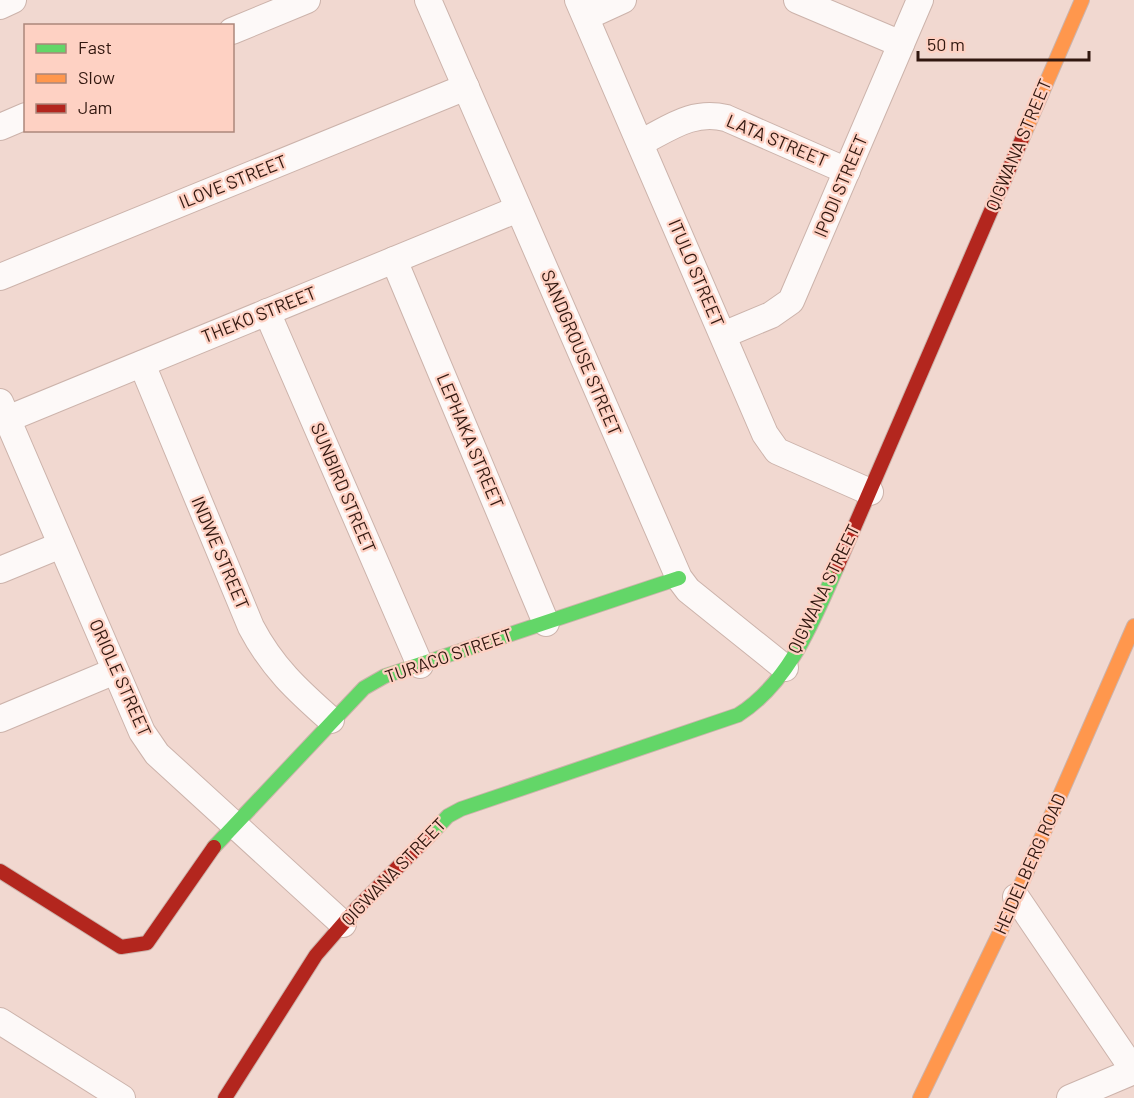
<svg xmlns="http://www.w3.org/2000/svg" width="1134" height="1098" font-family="Barlow,sans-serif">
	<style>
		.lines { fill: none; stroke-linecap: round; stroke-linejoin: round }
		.street-casing { stroke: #ccb3ab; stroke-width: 28 }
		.fast-casing { stroke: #ccb3ab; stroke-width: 16 }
		.slow-casing { stroke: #ccb3ab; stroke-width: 16 }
		.jam-casing { stroke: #ccb3ab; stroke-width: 16 }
		.street { stroke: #fdf9f8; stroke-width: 26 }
		.fast { stroke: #63d668; stroke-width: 14 }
		.slow { stroke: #ff974d; stroke-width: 14 }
		.jam { stroke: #b3261e; stroke-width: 14 }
		.labels { text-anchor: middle; stroke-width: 4.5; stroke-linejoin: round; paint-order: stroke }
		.street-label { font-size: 18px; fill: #31170f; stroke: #fed1c3 }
	</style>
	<rect width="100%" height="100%" fill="#f1d8d0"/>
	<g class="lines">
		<g class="street-casing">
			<g id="street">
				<path d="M428 0 679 578 688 590 785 668"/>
				<path d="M578 0 765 434 777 451 870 492"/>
				<path d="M797 0 901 44"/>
				<path d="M0 6 13 0"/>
				<path d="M586 17 623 0"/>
				<path d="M232 31 307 0"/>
				<path d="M0 127 26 116"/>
				<path d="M640 143C670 128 692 110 726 118L847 171"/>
				<path d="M394 260 546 623"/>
				<path d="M0 277 466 87"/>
				<path d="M267 312 420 665"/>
				<path d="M723 335 771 315 791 301 920 0"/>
				<path d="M142 364 251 627C272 667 297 690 331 720"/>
				<path d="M0 402 142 732 157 754 343 924"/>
				<path d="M0 422 518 209"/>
				<path d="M0 570 61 545"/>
				<path d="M0 719 115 671"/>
				<path d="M1016 897 1134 1071"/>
				<path d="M0 1021 122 1098"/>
				<path d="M1070 1098 1134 1071"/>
			</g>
		</g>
		<g class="fast-casing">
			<g id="fast">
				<path d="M430 835 448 816 461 809 738 715C790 682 813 621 837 567"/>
				<path d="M214 847 364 688 385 676 679 578"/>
			</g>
		</g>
		<g class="slow-casing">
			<g id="slow">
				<path d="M1022 139 1082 0"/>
				<path d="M920 1098 1002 928 1134 626"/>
			</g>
		</g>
		<g class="jam-casing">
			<g id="jam">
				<path d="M837 567 1022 139"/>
				<path d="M0 871 121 947 147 943 214 847"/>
				<path d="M225 1098 316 955 356 909 430 835"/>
			</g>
		</g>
		<use href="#street" class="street"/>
		<use href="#fast" class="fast"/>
		<use href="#slow" class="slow"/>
		<use href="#jam" class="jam"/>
	</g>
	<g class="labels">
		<g class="street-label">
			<text transform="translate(777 141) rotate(23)" y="6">LATA STREET</text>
			<text transform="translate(1019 145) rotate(-67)" y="6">QIGWANA STREET</text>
			<text transform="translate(233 182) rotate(-22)" y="6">ILOVE STREET</text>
			<text transform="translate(841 186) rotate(-67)" y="6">IPODI STREET</text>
			<text transform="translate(696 273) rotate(67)" y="6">ITULO STREET</text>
			<text transform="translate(259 315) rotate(-22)" y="6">THEKO STREET</text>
			<text transform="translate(581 353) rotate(67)" y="6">SANDGROUSE STREET</text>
			<text transform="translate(470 441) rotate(67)" y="6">LEPHAKA STREET</text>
			<text transform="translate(343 488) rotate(67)" y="6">SUNBIRD STREET</text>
			<text transform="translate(220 553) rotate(67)" y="6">INDWE STREET</text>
			<text transform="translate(824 589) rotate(-64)" y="6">QIGWANA STREET</text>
			<text transform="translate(449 656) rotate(-19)" y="6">TURACO STREET</text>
			<text transform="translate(120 678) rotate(66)" y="6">ORIOLE STREET</text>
			<text transform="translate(1030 864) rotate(-66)" y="6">HEIDELBERG ROAD</text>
			<text transform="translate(394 872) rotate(-46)" y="6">QIGWANA STREET</text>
		</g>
	</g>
	<rect x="24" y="24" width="210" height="108" fill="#fed1c3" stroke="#ac877b" stroke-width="1.5"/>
	<rect x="36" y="44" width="30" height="9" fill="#63d668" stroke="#ac877b" stroke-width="1.5"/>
	<text x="78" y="54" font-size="18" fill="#31170f">Fast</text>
	<rect x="36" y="74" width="30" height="9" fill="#ff974d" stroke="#ac877b" stroke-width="1.5"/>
	<text x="78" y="84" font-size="18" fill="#31170f">Slow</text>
	<rect x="36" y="104" width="30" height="9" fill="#b3261e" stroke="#ac877b" stroke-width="1.5"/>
	<text x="78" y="114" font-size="18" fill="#31170f">Jam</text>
	<path d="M918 51v9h171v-9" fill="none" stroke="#31170f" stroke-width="3"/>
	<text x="927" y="51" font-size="18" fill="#31170f" stroke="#fed1c3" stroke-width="4.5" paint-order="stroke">50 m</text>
</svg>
